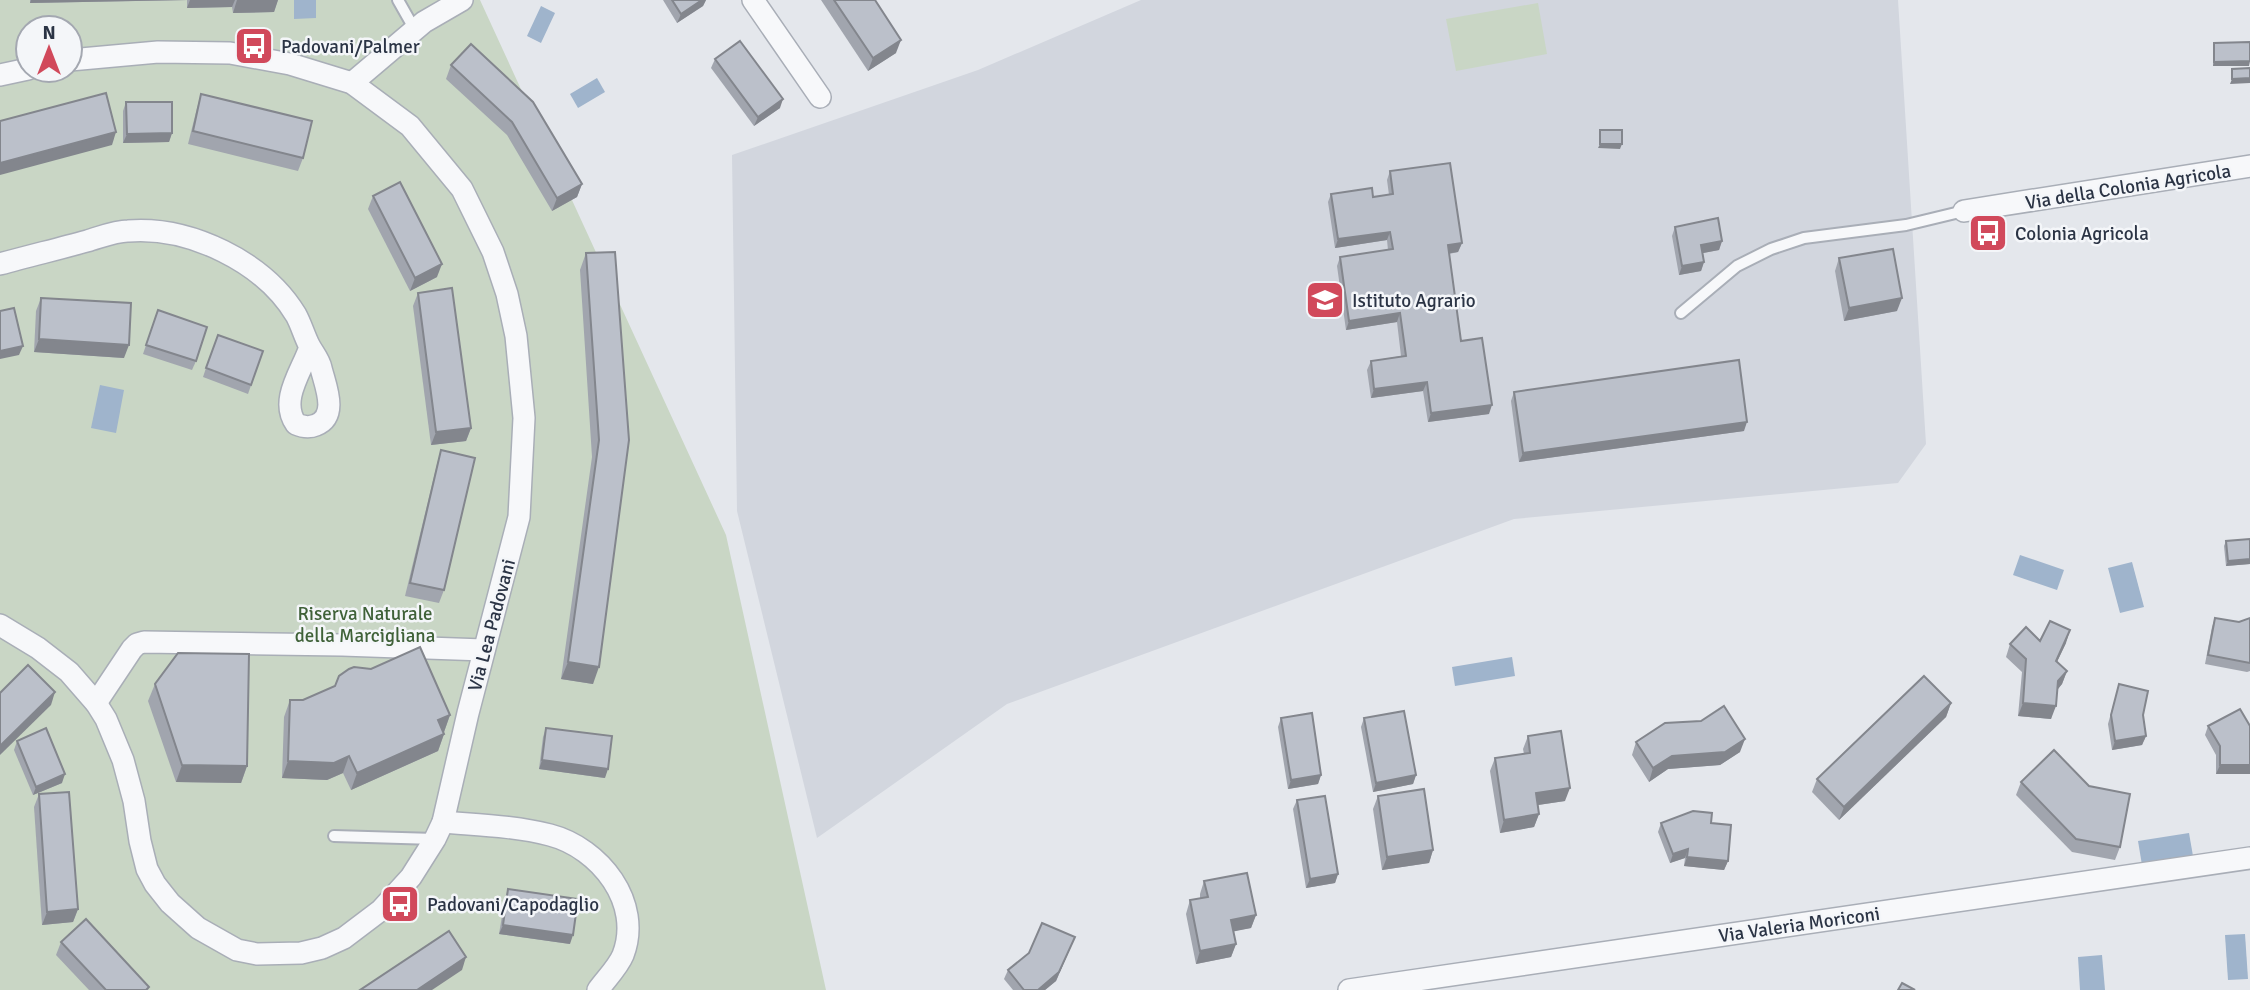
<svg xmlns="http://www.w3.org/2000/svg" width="2250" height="990" font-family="Signika,sans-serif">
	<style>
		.built { fill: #d2d6de }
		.green { fill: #c9d6c5; fill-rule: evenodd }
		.water { fill: #9fb4cc }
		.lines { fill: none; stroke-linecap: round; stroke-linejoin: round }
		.service-casing { stroke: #a9aeb7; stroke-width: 14 }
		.minor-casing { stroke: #a9aeb7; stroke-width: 24 }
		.service { stroke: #f7f8fa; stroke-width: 10 }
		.minor { stroke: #f7f8fa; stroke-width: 21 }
		.wall { fill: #a1a5ae }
		.shaded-wall { fill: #83868d }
		.building { fill: #bbc0ca; stroke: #83868d; stroke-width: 2 }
		.labels { text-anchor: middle; stroke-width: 5; stroke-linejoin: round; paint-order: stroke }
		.poi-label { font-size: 19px; fill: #2b3445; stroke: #f4f6f9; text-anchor: start }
		.street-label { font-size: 19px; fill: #2b3445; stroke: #f4f6f9 }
		.park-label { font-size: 19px; fill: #3f6138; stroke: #f4f6f9 }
	</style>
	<rect width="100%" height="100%" fill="#e4e7ec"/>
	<path class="built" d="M1141 0H1898L1926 444 1898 483 1514 519 1007 704 817 838 737 511 732 155 978 70Z"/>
	<g class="green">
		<path d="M0 0H480L726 535 826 990H0ZM28 28H70V70H28Z"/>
		<path d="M1538 3 1547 54 1456 71 1446 19Z"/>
	</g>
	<g class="water">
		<path d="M294 0H316V18L294 19Z"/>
		<path d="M541 6 555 13 541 43 527 36Z"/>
		<path d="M597 78 605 92 578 108 570 94Z"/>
		<path d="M100 385 124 390 116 433 91 428Z"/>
		<path d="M2020 555 2064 570 2057 590 2013 575Z"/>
		<path d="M2132 562 2144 607 2120 613 2108 568Z"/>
		<path d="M1512 657 1515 676 1455 686 1452 667Z"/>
		<path d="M2189 833 2193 856 2142 865 2138 841Z"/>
		<path d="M2245 934 2248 979 2228 980 2225 935Z"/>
		<path d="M2102 955 2105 990H2080L2078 957Z"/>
	</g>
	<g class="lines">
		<g class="service-casing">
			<g id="service">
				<path d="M398 0 415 30"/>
				<path d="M1681 313 1737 266 1771 249 1804 238 1906 225 1964 211"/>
				<path d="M334 836 435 839"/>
			</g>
		</g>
		<g class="minor-casing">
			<g id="minor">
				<path d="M753 0 820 97"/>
				<path d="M0 75 28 69"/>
				<path d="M352 83 424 22 462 0"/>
				<path d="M1964 211 2250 166"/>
				<path d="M0 264C29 256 58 249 87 241 101 237 115 231 128 231 190 226 264 262 296 315 301 324 304 335 309 345 313 353 319 359 321 368 325 385 339 416 316 425 309 428 303 427 296 424 279 400 302 371 310 347"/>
				<path d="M0 625 38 648 69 672 96 703 106 719 123 760 134 801 140 841 147 869 155 884 170 903 198 928 237 950 257 954 301 953 322 948 344 938 381 910 411 877 435 839 443 822 468 713 519 517 524 418 516 336 507 294 493 252 462 189 410 126 352 83 290 64 230 53 158 52 70 60"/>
				<path d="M96 703 132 649 137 644 144 642 342 645 484 650"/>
				<path d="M443 822C478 825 515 826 550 835 600 848 643 903 623 955 618 967 606 979 598 990"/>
				<path d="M1349 990 2250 858"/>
			</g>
		</g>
		<use href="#service" class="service"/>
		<use href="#minor" class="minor"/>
	</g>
	<g class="wall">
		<path d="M30 0H278L274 12 233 13 232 7 187 8V0L30 3Z"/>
		<path d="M663 0H706L703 6 677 23Z"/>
		<path d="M821 0H875L896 53 868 71Z"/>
		<path d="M2214 43 2249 66H2213V48Z"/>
		<path d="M715 59 780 108 754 126 711 68Z"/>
		<path d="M451 65 582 184 577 197 552 211 507 135 446 79Z"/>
		<path d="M201 94 303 158 298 171 188 144 197 108Z"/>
		<path d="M126 102 172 133 169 142 123 143V111Z"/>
		<path d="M1390 171 1462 243 1458 252 1449 254 1461 341 1489 414 1428 422 1423 391 1371 398 1367 370 1371 361 1401 356 1397 322 1346 330 1337 266 1340 257 1388 250 1387 240 1335 248 1328 202 1331 194 1373 197 1389 195 1387 180Z"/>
		<path d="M373 196 437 277 410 291 368 209Z"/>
		<path d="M1675 227 1722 241 1719 250 1703 253 1704 262 1701 271 1679 275 1672 236Z"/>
		<path d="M586 253 629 440 593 684 561 679 592 457 580 270Z"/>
		<path d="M1839 258 1897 311 1844 321 1835 271Z"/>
		<path d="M418 293 471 428 466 441 431 445 413 306Z"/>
		<path d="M41 298 124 358 34 352 36 311Z"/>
		<path d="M158 310 196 361 192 370 143 354Z"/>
		<path d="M263 351 248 394 203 377 206 368Z"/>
		<path d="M1514 392 1744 431 1519 462 1511 401Z"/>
		<path d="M441 450 444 590 439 603 405 596 437 464Z"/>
		<path d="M2226 541 2250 564 2226 566 2224 546Z"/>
		<path d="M2215 618 2239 622 2250 618V671L2247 672 2205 664 2212 627Z"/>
		<path d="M2040 641 2066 643 2057 662 2067 671 2062 684 2057 690 2051 719 2018 716 2022 672 2006 657 2010 644Z"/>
		<path d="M155 684 247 766 241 783 176 782 148 701Z"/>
		<path d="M2119 684 2143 715 2146 736 2142 745 2112 750 2108 724Z"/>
		<path d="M290 700 450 715 444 732H443L444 734 438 751 351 790 343 773 327 780 282 778 284 717Z"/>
		<path d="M1951 703 1946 717 1839 820 1812 792 1817 779Z"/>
		<path d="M1281 718 1321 775 1318 784 1288 789 1278 727Z"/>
		<path d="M1364 718 1416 775 1413 784 1373 792 1361 727Z"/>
		<path d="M2208 726 2250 774H2216V755L2205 735Z"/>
		<path d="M546 728 605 778 539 769 543 737Z"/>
		<path d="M1528 736 1565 801 1538 805 1539 814 1534 827 1500 833 1490 771 1495 758 1524 754 1523 749Z"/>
		<path d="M17 741 62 783 33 795 14 750Z"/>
		<path d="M1636 742 1740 752 1720 765 1668 769 1649 782 1632 755Z"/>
		<path d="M2021 782 2120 847 2115 860 2072 852 2016 795Z"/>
		<path d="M39 794 78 909 73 922 42 925 34 807Z"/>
		<path d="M1378 796 1433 850 1429 863 1382 870 1373 809Z"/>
		<path d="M1297 800 1338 874 1335 883 1306 888 1293 809Z"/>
		<path d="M1661 823H1711L1728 861 1724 870 1684 866 1685 858 1670 863 1658 832Z"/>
		<path d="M1204 881 1256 915 1251 928 1233 931 1236 944 1231 957 1196 964 1186 914 1190 900 1200 899V894Z"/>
		<path d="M508 889 570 944 499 934 505 898Z"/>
		<path d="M1075 937 1056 981 1045 990H1013L1004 979 1008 970Z"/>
		<path d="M61 942 149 987 148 990H89L56 955Z"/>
	</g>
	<g class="shaded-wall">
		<path d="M31 0H188L30 3Z"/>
		<path d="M190 0H235L232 7 187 8Z"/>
		<path d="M237 0H278L274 12 233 13Z"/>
		<path d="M702 0H706L703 6 677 23 681 14Z"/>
		<path d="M901 40 896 53 868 71 873 58Z"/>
		<path d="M2250 61 2249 66H2213L2214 62Z"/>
		<path d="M2250 78V83L2230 84 2232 79Z"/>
		<path d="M783 99 780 108 754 126 758 117Z"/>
		<path d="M116 132 112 145 0 175V163Z"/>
		<path d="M172 133 169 142 123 143 127 134Z"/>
		<path d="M1600 144H1622L1620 149 1598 148Z"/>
		<path d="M582 184 577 197 552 211 557 198Z"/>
		<path d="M1390 232 1387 240 1335 248 1338 239Z"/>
		<path d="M1722 241 1719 250 1698 254 1701 245Z"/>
		<path d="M1462 243 1458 252 1445 254 1448 245Z"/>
		<path d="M1704 262 1701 271 1679 275 1682 266Z"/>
		<path d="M442 264 437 277 410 291 415 278Z"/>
		<path d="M1902 298 1897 311 1844 321 1849 308Z"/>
		<path d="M1400 313 1397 322 1346 330 1349 321Z"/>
		<path d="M39 339 129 345 124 358 34 352Z"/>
		<path d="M23 346 19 355 0 359V351Z"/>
		<path d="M1427 382 1423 391 1371 398 1374 389Z"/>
		<path d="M1492 405 1489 414 1428 422 1431 413Z"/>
		<path d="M1747 422 1744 431 1519 462 1523 453Z"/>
		<path d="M471 428 466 441 431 445 436 432Z"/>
		<path d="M2250 559V564L2226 566 2228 561Z"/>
		<path d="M2070 630 2066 643 2051 674 2056 661Z"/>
		<path d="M568 662 599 667 593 684 561 679Z"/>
		<path d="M2067 671 2062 684 2053 695 2058 681Z"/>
		<path d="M55 692 51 705 0 755V746Z"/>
		<path d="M1951 703 1946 717 1839 820 1844 807Z"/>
		<path d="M2023 703 2056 706 2051 719 2018 716Z"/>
		<path d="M450 715 444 732 431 737 438 720Z"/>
		<path d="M444 734 438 751 351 790 357 773Z"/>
		<path d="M2146 736 2142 745 2112 750 2115 741Z"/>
		<path d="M1745 739 1740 752 1720 765 1668 769 1649 782 1653 768 1672 756Z"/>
		<path d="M349 756 343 773 327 780 282 778 288 761Z"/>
		<path d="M542 760 608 769 605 778 539 769Z"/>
		<path d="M182 765 247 766 241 783 176 782Z"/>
		<path d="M2220 765H2250V774H2216Z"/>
		<path d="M65 774 62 783 33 795 36 787Z"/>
		<path d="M1321 775 1318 784 1288 789 1291 780Z"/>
		<path d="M1416 775 1413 784 1373 792 1376 783Z"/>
		<path d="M1570 788 1565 801 1531 806 1536 793Z"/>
		<path d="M1539 814 1534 827 1500 833 1504 820Z"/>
		<path d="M1688 849 1685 858 1670 863 1673 854Z"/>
		<path d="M1433 850 1429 863 1382 870 1387 857Z"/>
		<path d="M1687 857 1728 861 1724 870 1684 866Z"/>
		<path d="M1338 874 1335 883 1306 888 1310 879Z"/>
		<path d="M78 909 73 922 42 925 47 912Z"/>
		<path d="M1256 915 1251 928 1226 933 1231 920Z"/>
		<path d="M503 925 573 935 570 944 499 934Z"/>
		<path d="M1075 937 1056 981 1045 990H1038Z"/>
		<path d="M1236 944 1231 957 1196 964 1200 951Z"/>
		<path d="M466 957 462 970 432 990H417Z"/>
	</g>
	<g class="building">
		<path d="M672 0H702L681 14Z"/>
		<path d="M834 0H875L901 40 873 58Z"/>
		<path d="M740 41 783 99 758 117 715 59Z"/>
		<path d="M2250 42V61L2214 62V43Z"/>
		<path d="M471 44 533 102 582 184 557 198 512 122 451 65Z"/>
		<path d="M2250 68V78L2232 79V69Z"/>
		<path d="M106 93 116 132 0 163V121Z"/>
		<path d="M201 94 312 121 303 158 193 131Z"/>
		<path d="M126 102H172V133L127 134Z"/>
		<rect x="1600" y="130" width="22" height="14"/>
		<path d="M1450 163 1462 243 1448 245 1461 341 1482 338 1492 405 1431 413 1427 382 1374 389 1371 361 1406 356 1400 313 1349 321 1340 257 1393 249 1390 232 1338 239 1331 194 1372 188 1373 197 1393 194 1390 171Z"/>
		<path d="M400 182 442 264 415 278 373 196Z"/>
		<path d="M1718 218 1722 241 1701 245 1704 262 1682 266 1675 227Z"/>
		<path d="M1893 249 1902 298 1849 308 1839 258Z"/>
		<path d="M615 252 629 440 599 667 568 662 599 440 586 253Z"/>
		<path d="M452 288 471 428 436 432 418 293Z"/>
		<path d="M41 298 131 303 129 345 39 339Z"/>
		<path d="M14 308 23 346 0 351V311Z"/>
		<path d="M158 310 207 327 196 361 146 345Z"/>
		<path d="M218 335 263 351 251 385 206 368Z"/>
		<path d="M1739 360 1747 422 1523 453 1514 392Z"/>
		<path d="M441 450 475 458 444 590 410 583Z"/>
		<path d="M2250 539V559L2228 561 2226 541Z"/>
		<path d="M2215 618 2239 622 2250 618V663L2208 655Z"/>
		<path d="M2050 621 2070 630 2056 661 2067 671 2058 681 2056 706 2023 703 2026 659 2010 644 2026 627 2040 641Z"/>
		<path d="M420 647 450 715 438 720 444 734 357 773 349 756 334 763 288 761 290 700H303L335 686 339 676 349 669 354 667 371 669Z"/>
		<path d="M178 653 249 654 247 766 182 765 155 684Z"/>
		<path d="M28 665 55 692 0 746V693Z"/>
		<path d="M1924 676 1951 703 1844 807 1817 779Z"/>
		<path d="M2119 684 2148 691 2143 715 2146 736 2115 741 2111 715Z"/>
		<path d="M1724 706 1745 739 1725 752 1672 756 1653 768 1636 742 1665 723 1701 721Z"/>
		<path d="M2240 709 2250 726V765H2220V746L2208 726Z"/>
		<path d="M1404 711 1416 775 1376 783 1364 718Z"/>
		<path d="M1312 713 1321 775 1291 780 1281 718Z"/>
		<path d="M46 728 65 774 36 787 17 741Z"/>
		<path d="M546 728 612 736 608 769 542 760Z"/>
		<path d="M1561 731 1570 788 1536 793 1539 814 1504 820 1495 758 1530 753 1528 736Z"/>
		<path d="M2054 750 2089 786 2130 794 2120 847 2076 839 2021 782Z"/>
		<path d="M1424 789 1433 850 1387 857 1378 796Z"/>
		<path d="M69 792 78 909 47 912 39 794Z"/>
		<path d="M1325 796 1338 874 1310 879 1297 800Z"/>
		<path d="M1693 811 1712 813 1711 823 1731 825 1728 861 1687 857 1688 849 1673 854 1661 823Z"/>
		<path d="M1247 873 1256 915 1231 920 1236 944 1200 951 1190 900 1208 897 1204 881Z"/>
		<path d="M508 889 578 899 573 935 503 925Z"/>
		<path d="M86 919 149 987 146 990H106L61 942Z"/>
		<path d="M1042 923 1075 937 1059 972 1038 990H1024L1008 970 1029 953Z"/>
		<path d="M449 931 466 957 417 990H360Z"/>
		<path d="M1902 983 1915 990H1898Z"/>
	</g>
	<defs>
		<g id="bus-square" transform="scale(2.0125)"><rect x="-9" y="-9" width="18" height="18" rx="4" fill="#d1495b" stroke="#f4f6f9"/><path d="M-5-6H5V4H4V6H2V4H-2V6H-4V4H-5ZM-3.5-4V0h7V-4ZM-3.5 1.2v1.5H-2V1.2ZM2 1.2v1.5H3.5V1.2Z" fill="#fff"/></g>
		<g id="school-square" transform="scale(2.0125)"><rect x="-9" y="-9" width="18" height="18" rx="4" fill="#d1495b" stroke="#f4f6f9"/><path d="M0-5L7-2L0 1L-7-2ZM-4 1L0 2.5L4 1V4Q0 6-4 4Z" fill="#fff"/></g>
	</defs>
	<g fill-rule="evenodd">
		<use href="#bus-square" x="254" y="46"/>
		<use href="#bus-square" x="1988" y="233"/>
		<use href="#school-square" x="1325" y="300"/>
		<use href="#bus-square" x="400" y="904"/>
	</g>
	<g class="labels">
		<g class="poi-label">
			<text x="281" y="53">Padovani/Palmer</text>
			<text x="2015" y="240">Colonia Agricola</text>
			<text x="1352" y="307">Istituto Agrario</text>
			<text x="427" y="911">Padovani/Capodaglio</text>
		</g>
		<g class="street-label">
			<text transform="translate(2128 186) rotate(-9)" y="7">Via della Colonia Agricola</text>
			<text transform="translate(491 625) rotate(-75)" y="7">Via Lea Padovani</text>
			<text transform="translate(1799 924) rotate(-8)" y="7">Via Valeria Moriconi</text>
		</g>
		<g class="park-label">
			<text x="365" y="620">Riserva Naturale<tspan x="365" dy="22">della Marcigliana</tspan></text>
		</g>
	</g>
	<g transform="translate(49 49)"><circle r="33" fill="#f4f6f9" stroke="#a4a8b1" stroke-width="2"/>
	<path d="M0-5L12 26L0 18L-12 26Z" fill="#d1495b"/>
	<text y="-10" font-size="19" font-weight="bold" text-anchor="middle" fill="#2b3445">N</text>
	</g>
</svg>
